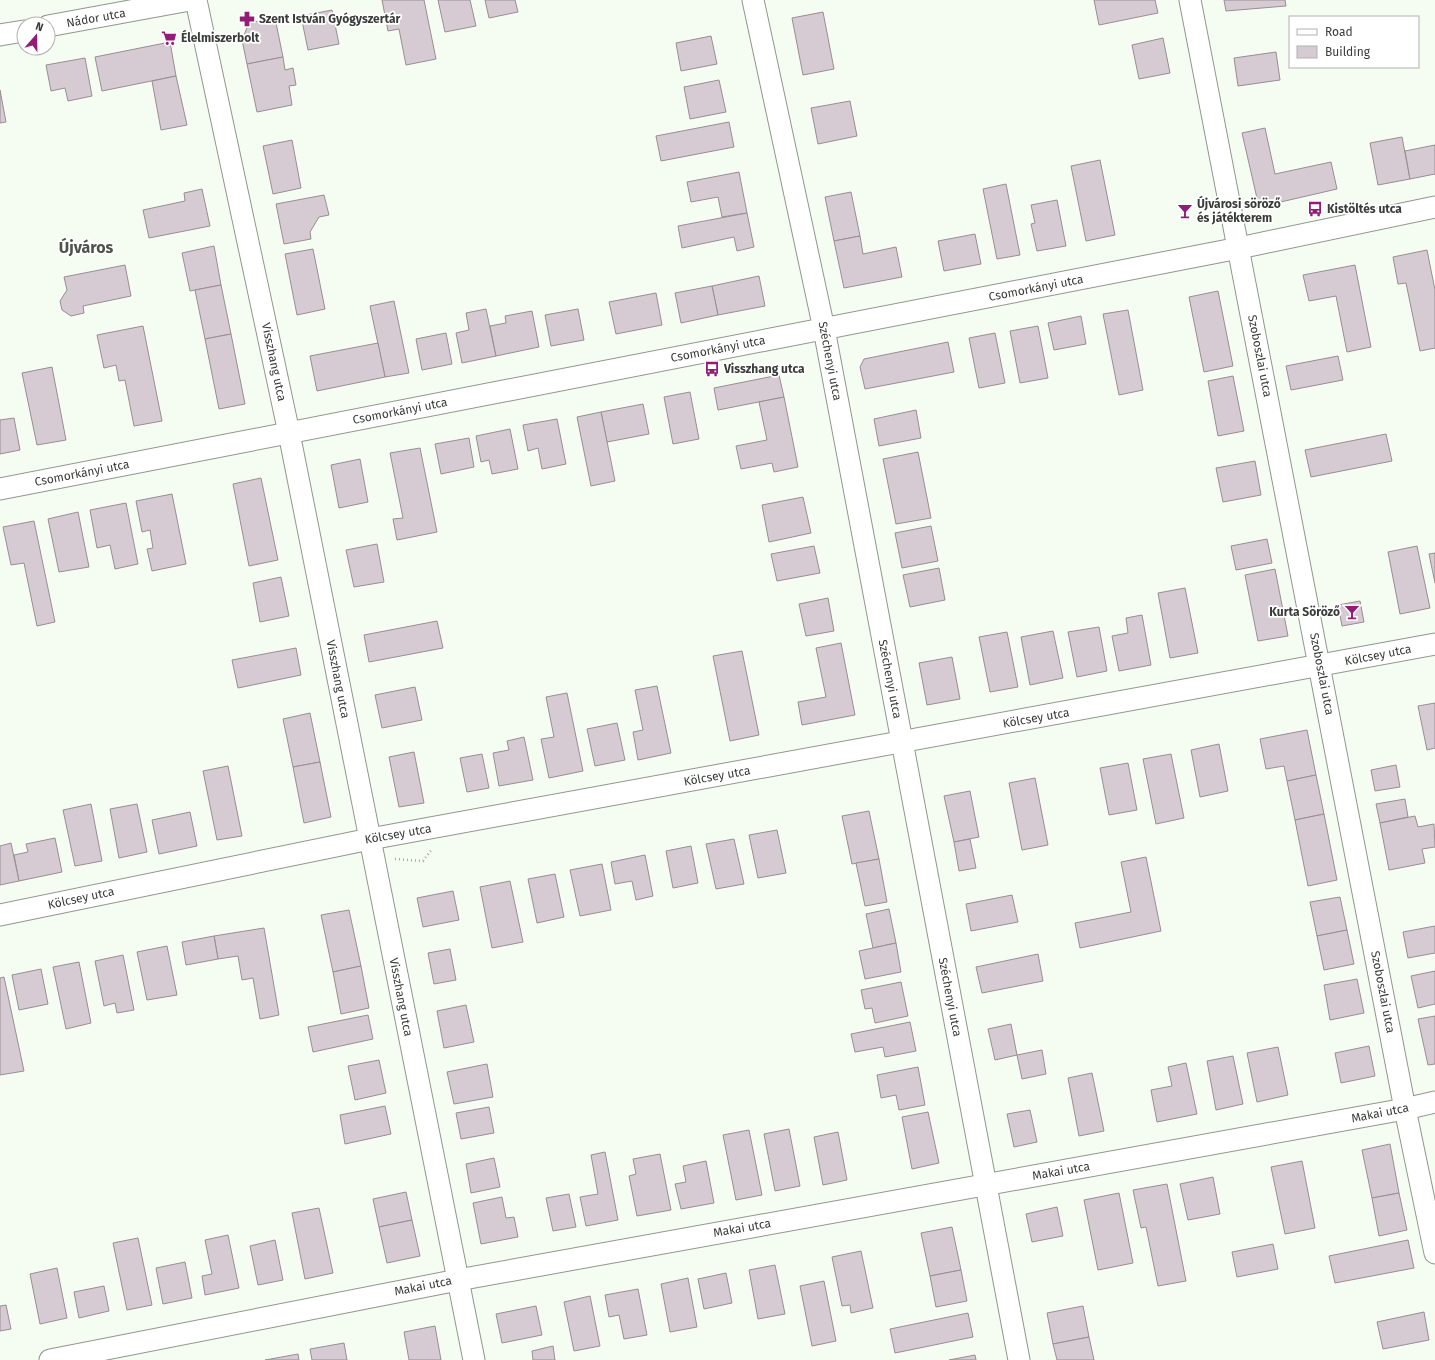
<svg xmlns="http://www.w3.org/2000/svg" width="1435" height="1360" font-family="'Fira Sans',sans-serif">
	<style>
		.building { fill: #d7cbd3; stroke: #988d94 }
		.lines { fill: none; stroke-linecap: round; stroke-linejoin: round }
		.minor-casing { stroke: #90978d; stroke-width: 23 }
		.path { stroke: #a6aca4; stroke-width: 2.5; stroke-dasharray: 1 3; stroke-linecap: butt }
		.minor { stroke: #fff; stroke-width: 21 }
		.labels { text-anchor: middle; stroke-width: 3.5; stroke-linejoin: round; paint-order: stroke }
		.street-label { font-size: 12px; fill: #393c38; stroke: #fff }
		.poi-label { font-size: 12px; font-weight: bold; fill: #393c38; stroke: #fff; text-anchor: start }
		.district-label { font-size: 16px; font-weight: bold; fill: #4c534a; stroke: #fff }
	</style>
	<rect width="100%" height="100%" fill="#f5fdf2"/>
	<g class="building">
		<path d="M382 0H424L436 59 406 65 399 29 388 31Z"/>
		<path d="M438 0H470L476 26 445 32Z"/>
		<path d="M485 0H515L518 12 489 18Z"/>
		<path d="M1094 0H1155L1158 13 1099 25Z"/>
		<path d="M1224 0H1285L1286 6 1226 11Z"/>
		<path d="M332 10 339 44 308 50 301 16Z"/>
		<path d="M823 12 834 69 803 75 792 18Z"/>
		<path d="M275 18 283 57 247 64 242 40 249 23Z"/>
		<path d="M711 36 717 64 681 71 676 43Z"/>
		<path d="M1163 38 1170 73 1139 79 1132 45Z"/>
		<path d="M170 42 176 76 102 91 95 57Z"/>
		<path d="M1276 52 1280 80 1238 86 1234 58Z"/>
		<path d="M283 57 285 70 293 68 296 85 289 86 292 105 257 112 247 64Z"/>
		<path d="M85 58 92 96 68 101 65 88 51 91 46 65Z"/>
		<path d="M176 76 187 125 161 130 152 81Z"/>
		<path d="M719 80 726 112 690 119 684 87Z"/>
		<path d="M0 90 6 122 0 123Z"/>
		<path d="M850 101 857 136 818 144 811 108Z"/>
		<path d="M729 122 734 147 661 161 656 136Z"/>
		<path d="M1265 128 1275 174 1331 162 1337 189 1259 207 1242 133Z"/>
		<path d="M1402 137 1410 179 1378 185 1370 143Z"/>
		<path d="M292 140 301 188 273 194 263 146Z"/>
		<path d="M1435 145V174L1410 179 1405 151Z"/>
		<path d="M1100 160 1115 235 1086 241 1071 166Z"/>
		<path d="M739 172 747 213 722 217 718 197 691 202 687 182Z"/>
		<path d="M1006 184 1020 255 997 259 983 189Z"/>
		<path d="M202 189 210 226 149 238 143 210 185 201 184 193Z"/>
		<path d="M851 192 860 236 834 241 825 197Z"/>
		<path d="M324 195 329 215 319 217 310 232 311 239 284 244 276 204Z"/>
		<path d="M1057 200 1066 246 1037 251 1031 224 1035 223 1031 205Z"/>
		<path d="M747 213 754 247 737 251 734 237 682 248 678 226Z"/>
		<path d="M975 234 981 264 944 271 938 241Z"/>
		<path d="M860 236 863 254 896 247 902 277 844 288 834 241Z"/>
		<path d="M214 246 221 285 190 291 182 253Z"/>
		<path d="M313 249 325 309 297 315 285 254Z"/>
		<path d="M1427 250 1435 290V348L1420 351 1406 283 1398 284 1393 257Z"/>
		<path d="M125 265 131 296 83 306 84 313 71 316 62 310 60 301 67 290 64 277Z"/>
		<path d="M1355 265 1371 347 1347 352 1336 296 1309 301 1303 275Z"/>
		<path d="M759 276 765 306 718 315 712 286Z"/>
		<path d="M221 285 231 334 205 339 195 290Z"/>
		<path d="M712 286 718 315 681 323 675 293Z"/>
		<path d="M1218 291 1233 366 1204 372 1189 297Z"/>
		<path d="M656 293 662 325 616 334 609 302Z"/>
		<path d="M394 301 409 373 385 377 370 306Z"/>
		<path d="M486 309 496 356 462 363 456 333 469 330 466 313Z"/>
		<path d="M578 309 584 340 551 346 545 315Z"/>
		<path d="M1128 310 1143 390 1119 395 1103 314Z"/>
		<path d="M532 311 539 347 496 356 490 326 506 323 505 316Z"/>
		<path d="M1081 316 1086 344 1054 350 1048 323Z"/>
		<path d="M143 326 162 421 134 426 125 380 119 381 116 365 104 368 97 335Z"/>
		<path d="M1038 326 1048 378 1020 383 1010 331Z"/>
		<path d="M446 333 452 364 422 370 416 339Z"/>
		<path d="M995 333 1005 383 979 388 969 338Z"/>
		<path d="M231 334 245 404 219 409 205 339Z"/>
		<path d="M948 342 954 372 865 389 860 367 864 359Z"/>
		<path d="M378 343 385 377 317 391 310 356Z"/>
		<path d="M1338 356 1343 380 1291 390 1286 366Z"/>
		<path d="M52 367 66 440 37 445 22 373Z"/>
		<path d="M779 375 784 397 718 410 714 388Z"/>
		<path d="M1233 376 1244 431 1218 436 1208 381Z"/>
		<path d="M690 392 699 439 673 444 664 397Z"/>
		<path d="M784 397 798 467 774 472 772 463 741 469 736 446 767 440 759 402Z"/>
		<path d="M643 404 649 434 607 442 601 412Z"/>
		<path d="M916 410 921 438 879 446 874 419Z"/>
		<path d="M601 412 615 481 591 486 577 417Z"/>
		<path d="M14 418 20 450 0 454V420Z"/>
		<path d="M557 419 566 464 542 469 538 448 528 451 523 425Z"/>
		<path d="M510 429 518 469 492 474 489 460 481 462 476 436Z"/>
		<path d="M1386 434 1392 461 1311 477 1305 450Z"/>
		<path d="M469 438 474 467 441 474 435 444Z"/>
		<path d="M420 448 437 532 397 540 393 519 403 518 390 453Z"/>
		<path d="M918 452 931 518 896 524 883 459Z"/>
		<path d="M360 459 368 502 339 508 331 465Z"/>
		<path d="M1255 461 1261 495 1223 502 1216 468Z"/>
		<path d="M261 478 278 560 249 566 233 484Z"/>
		<path d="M172 494 186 564 152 571 147 549 153 548 150 530 142 532 136 501Z"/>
		<path d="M803 497 811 533 769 542 762 505Z"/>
		<path d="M126 503 138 564 115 569 110 545 97 548 90 510Z"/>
		<path d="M78 512 89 567 59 572 48 519Z"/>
		<path d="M34 521 55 622 37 626 24 563 11 565 3 527Z"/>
		<path d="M931 526 938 561 902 568 895 533Z"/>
		<path d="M1267 539 1272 563 1236 570 1231 546Z"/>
		<path d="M377 544 384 582 354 587 346 550Z"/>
		<path d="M814 546 820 573 777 581 771 554Z"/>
		<path d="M1417 546 1430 608 1400 614 1388 552Z"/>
		<path d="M1435 553V583L1429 554Z"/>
		<path d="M939 568 945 600 910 607 903 575Z"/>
		<path d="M1275 569 1288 636 1258 641 1245 575Z"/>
		<path d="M281 577 289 616 260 622 253 583Z"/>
		<path d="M1185 588 1198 653 1170 658 1158 593Z"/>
		<path d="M828 598 834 631 806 636 799 604Z"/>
		<path d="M1360 601 1364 622 1342 626 1338 605Z"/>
		<path d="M1142 615 1151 665 1119 671 1112 636 1128 633 1126 618Z"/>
		<path d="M437 621 443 648 369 662 364 635Z"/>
		<path d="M1099 627 1107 671 1077 677 1068 632Z"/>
		<path d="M1053 631 1063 678 1030 685 1021 637Z"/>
		<path d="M1007 632 1018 687 990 692 979 637Z"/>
		<path d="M841 643 855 715 802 725 798 702 826 697 816 648Z"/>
		<path d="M296 648 301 675 238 688 232 660Z"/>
		<path d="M742 651 759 735 730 741 713 656Z"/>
		<path d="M952 657 960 699 927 705 919 663Z"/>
		<path d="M657 686 671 753 638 760 633 732 643 730 635 690Z"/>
		<path d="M415 687 422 720 382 728 375 695Z"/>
		<path d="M567 693 583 771 549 778 541 739 554 737 546 697Z"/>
		<path d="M1435 703V748L1427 750 1418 706Z"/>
		<path d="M310 713 320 762 293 767 283 719Z"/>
		<path d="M617 723 625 760 595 766 587 729Z"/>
		<path d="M1307 730 1316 775 1287 781 1284 766 1266 769 1260 739Z"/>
		<path d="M524 737 533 780 499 786 493 753 509 750 507 741Z"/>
		<path d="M1219 744 1228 791 1200 797 1191 750Z"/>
		<path d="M414 752 424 803 399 807 389 757Z"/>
		<path d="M482 754 489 788 467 792 460 758Z"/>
		<path d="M1171 754 1184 818 1156 824 1143 759Z"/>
		<path d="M320 762 331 817 304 823 293 767Z"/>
		<path d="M1128 763 1137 810 1109 815 1100 768Z"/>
		<path d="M1396 765 1400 787 1375 791 1371 770Z"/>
		<path d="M228 766 242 836 217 840 203 771Z"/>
		<path d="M1316 775 1324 814 1295 820 1287 781Z"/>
		<path d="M1035 778 1048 845 1022 850 1009 783Z"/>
		<path d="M970 791 979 837 954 842 944 796Z"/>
		<path d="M1405 799 1408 817 1380 823 1376 804Z"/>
		<path d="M91 804 102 861 75 866 63 810Z"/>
		<path d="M137 804 147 852 119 858 110 809Z"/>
		<path d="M869 811 879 859 852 864 842 816Z"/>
		<path d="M190 812 197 846 159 854 152 820Z"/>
		<path d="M1324 814 1337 880 1308 886 1295 820Z"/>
		<path d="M1415 816 1418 827 1434 824 1435 847 1422 849 1425 863 1389 870 1380 823Z"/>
		<path d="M777 830 786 873 758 878 749 835Z"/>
		<path d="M55 838 62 872 19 881 14 855 28 852 26 844Z"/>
		<path d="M734 839 744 884 716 889 706 844Z"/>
		<path d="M970 839 976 868 959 871 954 842Z"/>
		<path d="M11 843 19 881 0 885V846Z"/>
		<path d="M691 846 698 883 673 888 666 851Z"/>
		<path d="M645 855 653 896 636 900 632 881 615 884 611 862Z"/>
		<path d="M1146 857 1161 931 1080 948 1075 923 1131 912 1121 862Z"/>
		<path d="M879 859 887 902 865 906 856 863Z"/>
		<path d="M602 864 611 910 580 916 570 870Z"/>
		<path d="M555 874 564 917 537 923 528 879Z"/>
		<path d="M510 881 523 942 492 948 480 887Z"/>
		<path d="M453 891 459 920 423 927 417 898Z"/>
		<path d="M1012 895 1018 922 971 931 966 904Z"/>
		<path d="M1340 897 1347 930 1317 936 1310 902Z"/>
		<path d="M889 909 896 943 873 948 866 914Z"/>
		<path d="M349 910 361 966 333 972 321 915Z"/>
		<path d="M1435 926V953L1408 958 1403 932Z"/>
		<path d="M264 928 279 1015 260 1019 253 978 242 980 238 956 218 959 214 936Z"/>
		<path d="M1347 930 1354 964 1324 970 1317 936Z"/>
		<path d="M214 936 218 959 186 965 182 942Z"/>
		<path d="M896 943 901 972 865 979 859 951Z"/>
		<path d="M167 946 177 995 147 1000 137 952Z"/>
		<path d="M450 949 456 980 434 984 428 953Z"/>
		<path d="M1038 954 1043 981 982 993 976 967Z"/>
		<path d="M123 955 134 1010 117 1013 115 1003 104 1006 95 961Z"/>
		<path d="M79 962 91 1023 66 1029 53 967Z"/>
		<path d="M361 966 369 1008 341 1014 333 972Z"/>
		<path d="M41 969 48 1004 19 1010 12 975Z"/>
		<path d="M1435 971V1004L1418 1008 1411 976Z"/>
		<path d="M4 977 24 1071 0 1075V978Z"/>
		<path d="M1357 979 1364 1013 1330 1020 1324 985Z"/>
		<path d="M901 982 908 1016 875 1023 872 1008 865 1009 861 990Z"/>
		<path d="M466 1005 474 1042 444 1048 437 1011Z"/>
		<path d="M368 1015 373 1039 313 1052 308 1027Z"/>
		<path d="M1435 1016V1064L1428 1065 1418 1019Z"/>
		<path d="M910 1022 916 1051 885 1057 883 1047 855 1052 851 1034Z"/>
		<path d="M1011 1024 1017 1055 995 1060 988 1029Z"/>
		<path d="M1369 1046 1375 1076 1341 1083 1335 1053Z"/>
		<path d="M1278 1047 1288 1095 1257 1102 1247 1053Z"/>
		<path d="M1042 1050 1046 1074 1022 1079 1017 1055Z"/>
		<path d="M1233 1056 1243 1104 1216 1110 1207 1061Z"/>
		<path d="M379 1060 386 1093 355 1100 348 1066Z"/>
		<path d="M1186 1063 1197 1114 1157 1122 1151 1090 1172 1086 1168 1067Z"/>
		<path d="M487 1064 493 1097 454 1104 447 1072Z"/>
		<path d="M918 1067 925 1105 899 1110 896 1095 881 1098 877 1075Z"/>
		<path d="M1092 1073 1104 1131 1079 1136 1068 1078Z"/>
		<path d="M385 1106 391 1134 345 1144 340 1115Z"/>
		<path d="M489 1107 494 1133 461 1139 456 1113Z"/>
		<path d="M1030 1110 1037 1142 1014 1147 1007 1114Z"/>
		<path d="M928 1112 939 1163 912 1169 902 1117Z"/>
		<path d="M789 1129 800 1186 775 1191 764 1134Z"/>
		<path d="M749 1130 762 1195 736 1200 723 1135Z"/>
		<path d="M838 1132 847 1180 823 1185 814 1137Z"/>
		<path d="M1390 1144 1399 1193 1372 1198 1362 1150Z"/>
		<path d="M605 1152 618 1220 586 1226 580 1197 598 1194 591 1155Z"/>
		<path d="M660 1154 671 1210 637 1216 629 1176 636 1174 633 1159Z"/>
		<path d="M494 1158 500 1187 471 1193 466 1164Z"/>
		<path d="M706 1161 714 1203 681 1209 675 1184 686 1182 683 1166Z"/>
		<path d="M1302 1161 1315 1228 1285 1234 1271 1167Z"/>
		<path d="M1213 1177 1220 1214 1188 1220 1180 1184Z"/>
		<path d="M1167 1184 1186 1281 1158 1286 1146 1227 1141 1228 1133 1190Z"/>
		<path d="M406 1192 412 1220 379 1227 373 1199Z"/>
		<path d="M1119 1193 1133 1263 1098 1270 1084 1200Z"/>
		<path d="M1399 1193 1407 1230 1379 1236 1372 1198Z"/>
		<path d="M569 1194 576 1227 553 1231 546 1198Z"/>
		<path d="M502 1197 506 1218 514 1217 518 1237 481 1244 473 1203Z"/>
		<path d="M1057 1207 1063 1236 1032 1242 1026 1214Z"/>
		<path d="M319 1208 333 1273 305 1279 292 1213Z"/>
		<path d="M412 1220 420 1256 387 1263 379 1227Z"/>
		<path d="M952 1227 961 1270 930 1276 921 1233Z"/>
		<path d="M228 1235 239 1288 205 1295 202 1276 212 1274 205 1240Z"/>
		<path d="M138 1238 152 1305 127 1310 113 1243Z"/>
		<path d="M275 1240 283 1280 258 1285 250 1246Z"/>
		<path d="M1408 1240 1414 1268 1335 1283 1329 1256Z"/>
		<path d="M1273 1244 1278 1269 1237 1277 1232 1252Z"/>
		<path d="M861 1251 873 1308 851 1313 850 1305 842 1306 832 1257Z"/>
		<path d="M185 1262 192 1298 163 1304 156 1268Z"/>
		<path d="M775 1265 785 1314 758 1319 749 1270Z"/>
		<path d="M57 1268 67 1318 40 1324 30 1274Z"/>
		<path d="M961 1270 967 1301 936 1307 930 1276Z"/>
		<path d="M726 1273 732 1303 704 1309 698 1279Z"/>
		<path d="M688 1278 697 1327 670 1332 661 1284Z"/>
		<path d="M824 1281 836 1341 812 1346 800 1286Z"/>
		<path d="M104 1286 109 1311 79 1318 74 1292Z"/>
		<path d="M638 1289 647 1335 624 1339 619 1315 609 1317 605 1295Z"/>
		<path d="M590 1296 600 1346 574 1351 564 1302Z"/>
		<path d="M6 1305 11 1329 0 1331V1306Z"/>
		<path d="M536 1306 542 1335 502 1343 496 1314Z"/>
		<path d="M1083 1306 1089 1337 1053 1344 1047 1313Z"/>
		<path d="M1424 1312 1429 1340 1383 1349 1377 1322Z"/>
		<path d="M968 1313 973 1337 895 1353 890 1329Z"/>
		<path d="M435 1326 441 1360H409L404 1332Z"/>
		<path d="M1089 1337 1094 1360H1057L1053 1344Z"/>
		<path d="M344 1343 347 1360H312L310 1349Z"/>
		<path d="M553 1346 555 1360H533L532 1351Z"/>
		<path d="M298 1354 299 1360H265Z"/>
		<path d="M975 1355 976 1360H949Z"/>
	</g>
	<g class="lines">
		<g class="minor-casing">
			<g id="minor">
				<path d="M196 0 289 433 474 1360"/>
				<path d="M753 0 824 329 1019 1360"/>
				<path d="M1190 0 1405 1109 1435 1253"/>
				<path d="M48 26 190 0"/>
				<path d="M0 35 24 31"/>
				<path d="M0 489 1239 248 1435 207"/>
				<path d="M0 915 370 839 1435 644"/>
				<path d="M50 1360 458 1280 1405 1109 1435 1102"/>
			</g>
		</g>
		<path class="path" d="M395 859 423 861 432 849"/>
		<use href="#minor" class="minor"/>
	</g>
	<defs>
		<g id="pharmacy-bare" transform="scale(1.2)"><path d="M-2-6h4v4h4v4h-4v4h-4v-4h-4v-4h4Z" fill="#931c79" stroke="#fff" stroke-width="2.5" paint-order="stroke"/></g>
		<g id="supermarket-bare" transform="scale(1.2)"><path d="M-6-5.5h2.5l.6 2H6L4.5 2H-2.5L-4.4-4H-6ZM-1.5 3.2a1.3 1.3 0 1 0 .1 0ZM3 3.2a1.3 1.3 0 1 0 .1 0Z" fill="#931c79" stroke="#fff" stroke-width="2.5" paint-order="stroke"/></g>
		<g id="bus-bare" transform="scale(1.2)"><path d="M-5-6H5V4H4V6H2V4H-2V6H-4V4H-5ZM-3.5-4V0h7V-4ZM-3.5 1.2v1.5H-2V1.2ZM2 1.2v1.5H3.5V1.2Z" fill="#931c79" stroke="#fff" stroke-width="2.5" paint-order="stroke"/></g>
		<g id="bar-bare" transform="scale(1.2)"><path d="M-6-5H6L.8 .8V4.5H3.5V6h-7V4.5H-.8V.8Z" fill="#931c79" stroke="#fff" stroke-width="2.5" paint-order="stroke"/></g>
	</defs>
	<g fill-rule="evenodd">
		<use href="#pharmacy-bare" x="247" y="19"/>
		<use href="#supermarket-bare" x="169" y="38"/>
		<use href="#bus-bare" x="1315" y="209"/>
		<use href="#bar-bare" x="1185" y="211"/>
		<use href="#bus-bare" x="712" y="369"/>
		<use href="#bar-bare" x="1352" y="612"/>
	</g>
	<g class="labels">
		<g class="street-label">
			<text transform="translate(96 18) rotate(-10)" y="4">Nádor utca</text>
			<text transform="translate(1036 288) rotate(-11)" y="4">Csomorkányi utca</text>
			<text transform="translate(718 349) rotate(-11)" y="4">Csomorkányi utca</text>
			<text transform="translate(1260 356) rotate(79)" y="4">Szoboszlai utca</text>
			<text transform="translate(830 361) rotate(79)" y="4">Széchenyi utca</text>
			<text transform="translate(274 362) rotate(78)" y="4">Visszhang utca</text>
			<text transform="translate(400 411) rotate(-11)" y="4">Csomorkányi utca</text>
			<text transform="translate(82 473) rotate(-11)" y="4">Csomorkányi utca</text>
			<text transform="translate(1378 655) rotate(-11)" y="4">Kölcsey utca</text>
			<text transform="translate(1322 674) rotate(79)" y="4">Szoboszlai utca</text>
			<text transform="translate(338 679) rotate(79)" y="4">Visszhang utca</text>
			<text transform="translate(890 679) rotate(79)" y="4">Széchenyi utca</text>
			<text transform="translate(1036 718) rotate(-10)" y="4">Kölcsey utca</text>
			<text transform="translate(717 776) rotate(-10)" y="4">Kölcsey utca</text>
			<text transform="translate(398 834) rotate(-10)" y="4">Kölcsey utca</text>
			<text transform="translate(81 898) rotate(-12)" y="4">Kölcsey utca</text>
			<text transform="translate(1383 992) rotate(79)" y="4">Szoboszlai utca</text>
			<text transform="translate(401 997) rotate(79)" y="4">Visszhang utca</text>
			<text transform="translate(950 997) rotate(79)" y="4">Széchenyi utca</text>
			<text transform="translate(1380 1113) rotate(-11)" y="4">Makai utca</text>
			<text transform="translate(1061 1171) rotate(-10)" y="4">Makai utca</text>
			<text transform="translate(742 1228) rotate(-10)" y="4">Makai utca</text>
			<text transform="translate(423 1286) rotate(-11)" y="4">Makai utca</text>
		</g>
		<g class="poi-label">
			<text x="259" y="23">Szent István Gyógyszertár</text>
			<text x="181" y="42">Élelmiszerbolt</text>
			<text x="1197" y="208">Újvárosi söröző<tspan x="1197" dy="14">és játékterem</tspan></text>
			<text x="1327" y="213">Kistöltés utca</text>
			<text x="724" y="373">Visszhang utca</text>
			<text x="1340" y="616" text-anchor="end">Kurta Söröző</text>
		</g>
		<g class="district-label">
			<text x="86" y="253">Újváros</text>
		</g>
	</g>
	<rect x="1289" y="16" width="130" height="52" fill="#ffffff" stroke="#b0b1af"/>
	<rect x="1297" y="29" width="20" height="6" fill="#ffffff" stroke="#b0b1af"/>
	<text x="1325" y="36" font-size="12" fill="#393c38">Road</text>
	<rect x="1297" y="46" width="20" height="12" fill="#d7cbd3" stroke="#b0b1af"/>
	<text x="1325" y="56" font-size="12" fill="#393c38">Building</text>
	<g transform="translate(36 36) rotate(20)"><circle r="19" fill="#ffffff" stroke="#b0b1af"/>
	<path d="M0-3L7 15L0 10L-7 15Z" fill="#931c79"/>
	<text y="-6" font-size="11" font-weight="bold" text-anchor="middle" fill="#393c38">N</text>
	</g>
</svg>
